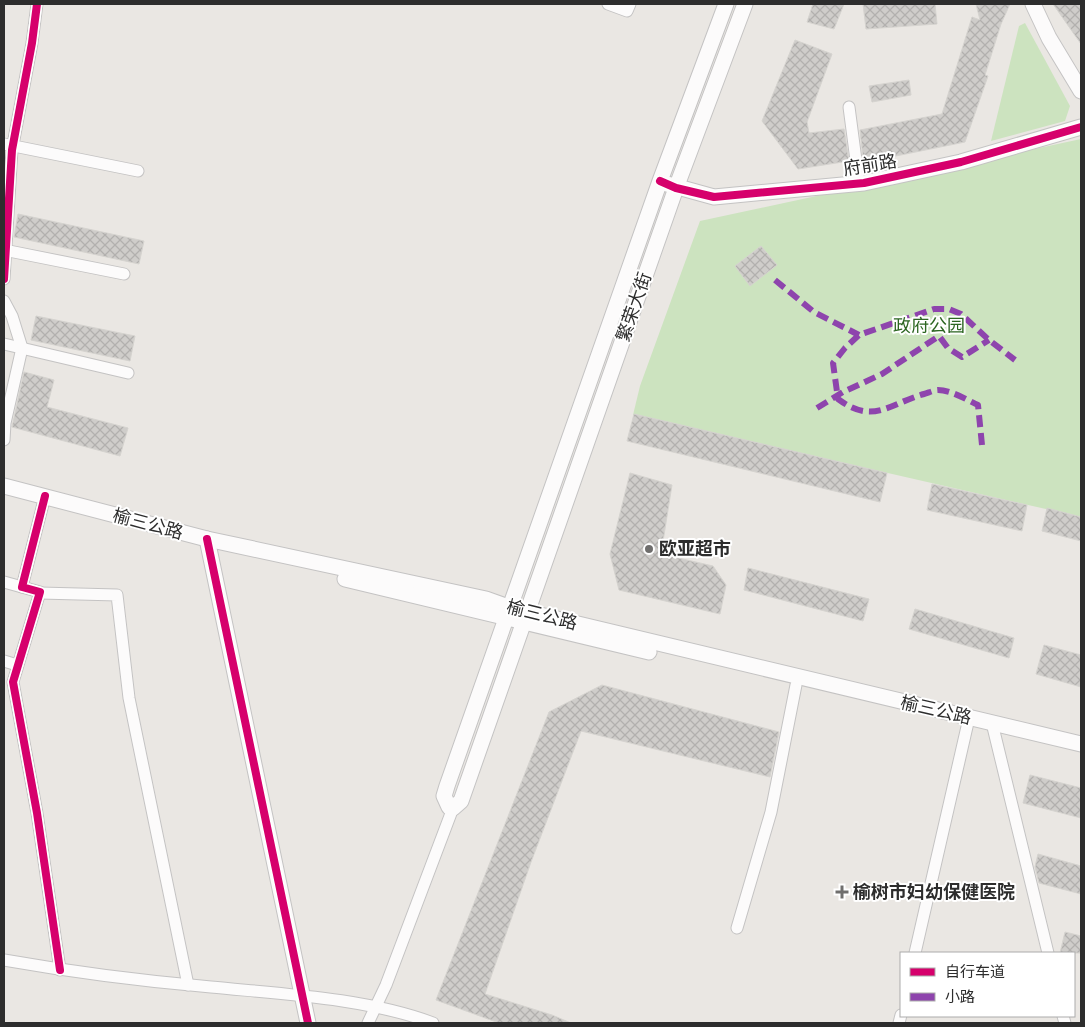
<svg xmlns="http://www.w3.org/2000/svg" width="1085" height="1027" font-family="Mulish,'Noto Sans SC',sans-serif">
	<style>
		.green { fill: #cce3bf }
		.building { fill: url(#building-cross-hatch); stroke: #d5d3cf }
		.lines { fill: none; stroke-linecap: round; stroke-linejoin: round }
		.street-casing { stroke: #c4c3c3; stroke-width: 13 }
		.secondary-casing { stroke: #c4c3c3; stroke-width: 17 }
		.street { stroke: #fcfbfb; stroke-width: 11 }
		.secondary { stroke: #fcfbfb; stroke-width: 15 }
		.quiet { stroke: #8e44ad; stroke-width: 6; stroke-dasharray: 12 6; stroke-linecap: butt }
		.cycleway-casing { stroke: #fff; stroke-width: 11 }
		.cycleway { stroke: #d6006c; stroke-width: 8 }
		.poi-dot { fill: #6f6e6d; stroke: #fff; stroke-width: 2 }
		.labels { text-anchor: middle; stroke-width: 4; stroke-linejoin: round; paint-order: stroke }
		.street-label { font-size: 18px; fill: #2d2d2d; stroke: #fff }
		.park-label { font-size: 18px; fill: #2c6621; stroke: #fff }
		.poi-label { font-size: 18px; font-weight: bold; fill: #2d2d2d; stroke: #fff; text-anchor: start }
	</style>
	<defs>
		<pattern id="building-cross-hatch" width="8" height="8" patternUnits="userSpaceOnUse" patternTransform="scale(1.25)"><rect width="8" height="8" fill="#cfcdca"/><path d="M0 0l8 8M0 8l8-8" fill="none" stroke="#b2b0ae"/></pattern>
	</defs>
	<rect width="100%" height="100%" fill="#eae7e3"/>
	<g class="green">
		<path d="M1025 23 1070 106 1065 121 991 141 1019 26Z"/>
		<path d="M1081 139V517L633 415 640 386 700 221Z"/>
	</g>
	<g class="building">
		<path d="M813 4H844L834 29 807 22Z"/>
		<path d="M863 4H935L937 24 866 29Z"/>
		<path d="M976 4H1010L1001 24 985 75 988 76 965 142 871 161 870 157 863 158 860 130 942 114 972 17 980 20Z"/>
		<path d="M1053 4H1081V44Z"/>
		<path d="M795 40 832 54 807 122 809 133 844 129 849 161 798 169 762 121Z"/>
		<path d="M909 80 911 95 872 102 869 86Z"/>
		<path d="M18 214 144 241 139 264 14 237Z"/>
		<path d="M761 246 777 265 750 286 735 266Z"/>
		<path d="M36 316 135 336 130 361 31 340Z"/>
		<path d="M24 372 54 380 47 407 128 428 120 456 12 427Z"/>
		<path d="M634 414 887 473 880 502 627 441Z"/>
		<path d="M630 473 672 485 661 554 713 566 726 585 720 614 619 590 610 554Z"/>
		<path d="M932 484 1027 505 1022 531 927 510Z"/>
		<path d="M1047 508 1081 517V541L1042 531Z"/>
		<path d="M748 568 869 599 863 621 744 590Z"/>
		<path d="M915 609 1014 638 1009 658 909 629Z"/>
		<path d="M1044 645 1081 655V687L1036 674Z"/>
		<path d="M602 685 779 732 770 777 581 731 531 862 485 994 552 1015 571 1023H499L436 1000 549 712Z"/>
		<path d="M1030 775 1081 788V818L1023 803Z"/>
		<path d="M1038 854 1081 866V894L1039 883 1035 867Z"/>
		<path d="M1065 932 1081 936V953H1060Z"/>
	</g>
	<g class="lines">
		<g class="street-casing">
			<g id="street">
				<path d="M608 4 627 11 630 4"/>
				<path d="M849 107 859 183"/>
				<path d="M4 144 138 171"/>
				<path d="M4 250 124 274"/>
				<path d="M4 279 12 150 32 43 37 4"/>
				<path d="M4 301 12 316 22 348 5 423 4 440"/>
				<path d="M4 344 128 373"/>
				<path d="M45 496 22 587 40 592 13 682 37 813 60 970"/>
				<path d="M4 582 22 587"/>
				<path d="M40 593 117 595 129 698 188 985"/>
				<path d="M4 661 17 665"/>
				<path d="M992 723 1048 953"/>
				<path d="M737 928 771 812 796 685"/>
				<path d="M915 953 969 718"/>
				<path d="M4 960C72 972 142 981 211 987 282 994 366 998 433 1023"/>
				<path d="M1063 1016 1065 1023"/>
				<path d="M368 1023 386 985 453 808"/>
				<path d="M899 1023 901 1015"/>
			</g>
		</g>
		<g class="secondary-casing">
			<g id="secondary">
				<path d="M726 4 660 181 447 786 444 796 449 807 453 808 461 801 676 188 745 4"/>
				<path d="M1033 4 1049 38 1081 91"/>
				<path d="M667 184 714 197 864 183 961 162 1081 127"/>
				<path d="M4 486 207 539 486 599 511 608 1081 744"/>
				<path d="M207 539 308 1023"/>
				<path d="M345 579 649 652"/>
			</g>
		</g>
		<use href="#street" class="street"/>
		<use href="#secondary" class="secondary"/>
		<g class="quiet">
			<path d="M775 280 814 312 859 335"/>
			<path d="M817 408 843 392 882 374 939 336 948 348 962 357 989 340"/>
			<path d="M982 445 978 405C967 400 951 390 938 390 934 390 928 393 924 394 889 404 873 425 838 399L833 363 845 348 859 335 934 309H949L961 314 989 340 1015 360"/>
		</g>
		<g class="cycleway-casing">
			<g id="cycleway">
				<path d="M660 181 676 188 714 197 864 183 961 162 1081 127"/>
				<path d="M4 279 12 150 32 43 37 4"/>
				<path d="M45 496 22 587 40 592 13 682 37 813 60 970"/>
				<path d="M207 539 308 1023"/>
			</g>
		</g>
		<use href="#cycleway" class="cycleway"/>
	</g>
	<g class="poi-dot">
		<circle cx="649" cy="549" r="5"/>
		<path d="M839.5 884.5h5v5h5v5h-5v5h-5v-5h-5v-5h5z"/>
	</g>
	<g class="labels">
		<g class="street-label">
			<text transform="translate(870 165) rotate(-9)" y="6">府前路</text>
			<text transform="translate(634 307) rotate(-71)" y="6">繁荣大街</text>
			<text transform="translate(148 524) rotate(15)" y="6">榆三公路</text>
			<text transform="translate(542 615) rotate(14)" y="6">榆三公路</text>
			<text transform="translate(936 710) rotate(13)" y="6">榆三公路</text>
		</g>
		<g class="park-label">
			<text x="929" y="332">政府公园</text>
		</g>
		<g class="poi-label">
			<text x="659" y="555">欧亚超市</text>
			<text x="853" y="898">榆树市妇幼保健医院</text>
		</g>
	</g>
	<rect width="1085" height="1027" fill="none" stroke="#2d2d2d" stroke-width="10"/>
	<rect x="900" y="952" width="175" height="65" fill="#ffffff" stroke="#ababab"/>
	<rect x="910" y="968" width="25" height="8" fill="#d6006c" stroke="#ababab"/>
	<text x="945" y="977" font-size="15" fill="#2d2d2d">自行车道</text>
	<rect x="910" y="993" width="25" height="8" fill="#8e44ad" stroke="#ababab"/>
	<text x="945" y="1002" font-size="15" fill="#2d2d2d">小路</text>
</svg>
